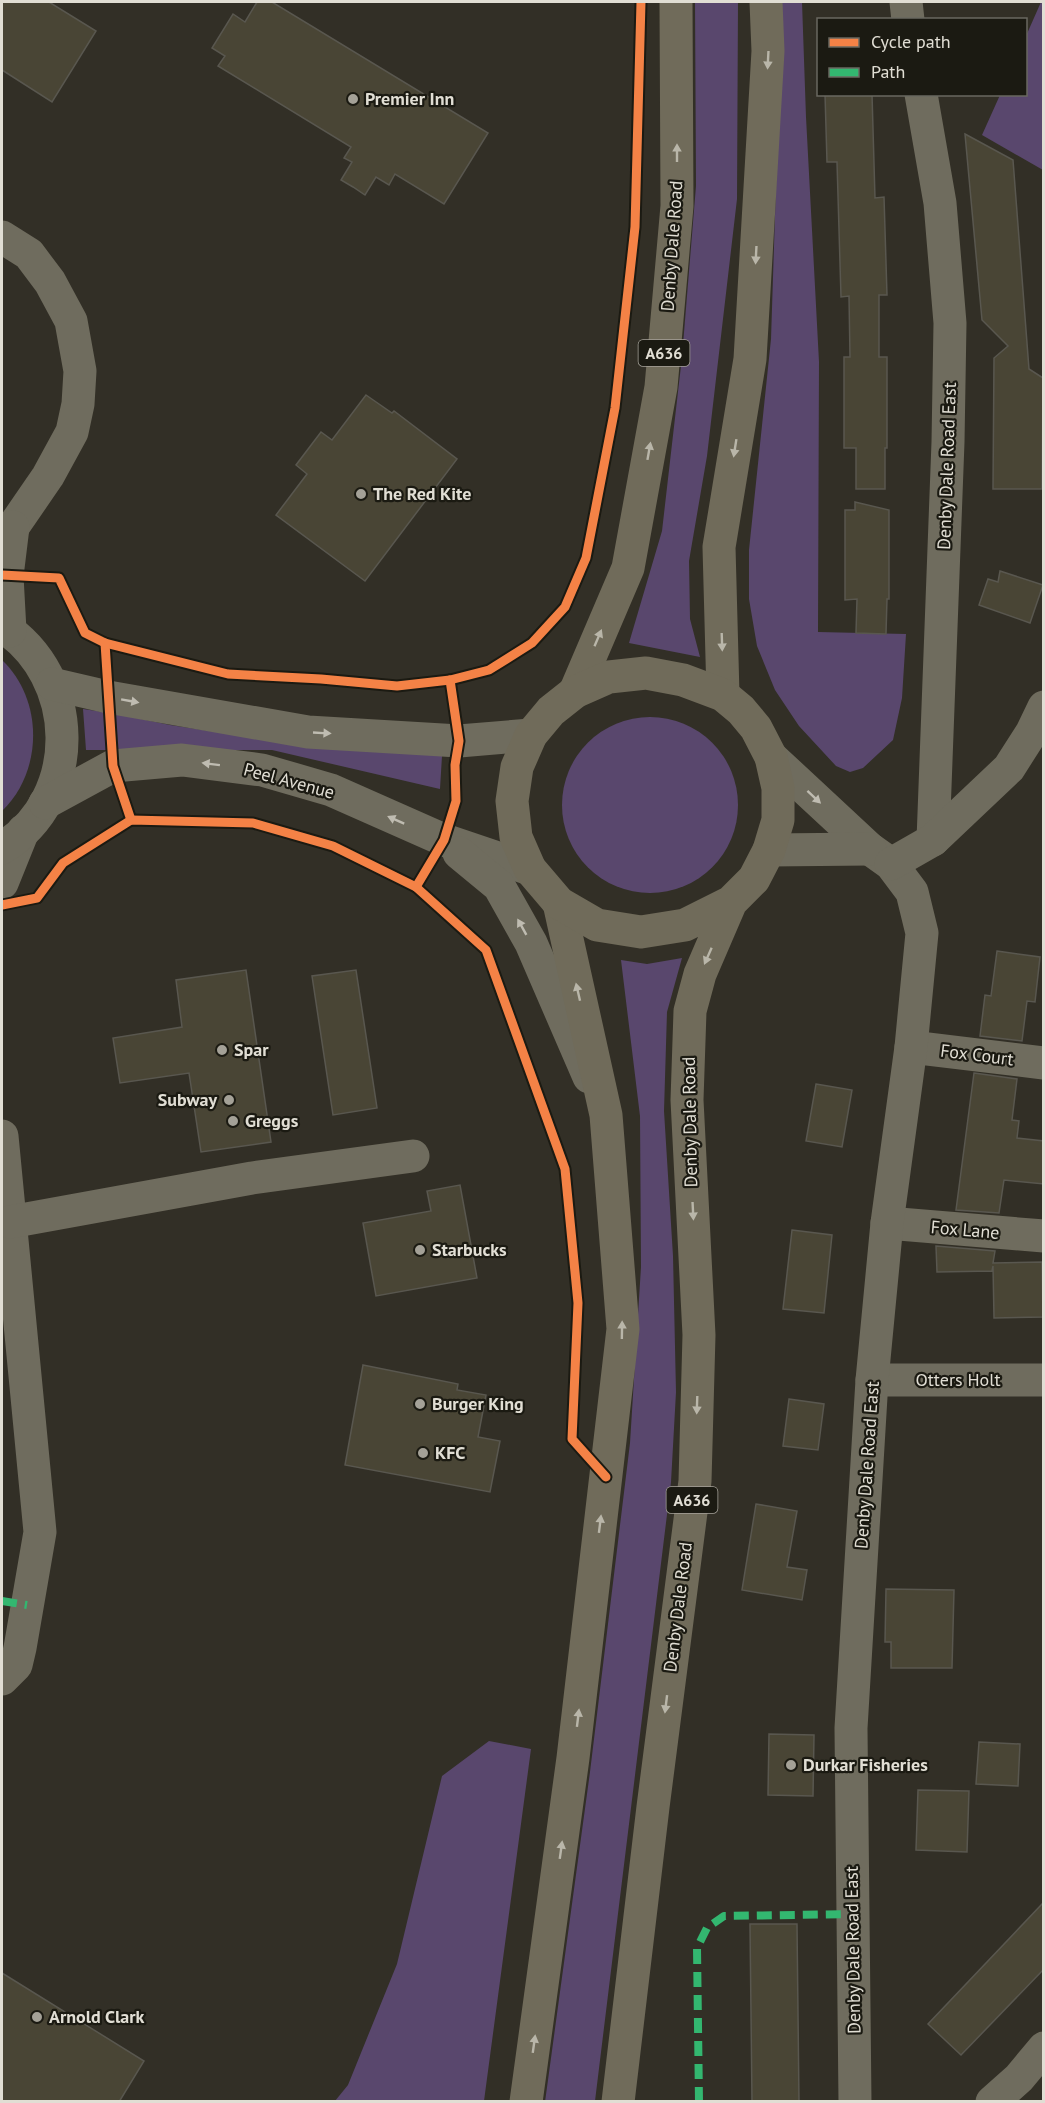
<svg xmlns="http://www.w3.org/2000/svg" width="1045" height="2103" font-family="'PT Sans',sans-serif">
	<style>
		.green { fill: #59476d }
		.building { fill: #494535; stroke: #59574f; stroke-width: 1.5 }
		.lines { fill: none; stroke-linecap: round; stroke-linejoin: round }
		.minor { stroke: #6f6c5e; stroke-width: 33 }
		.tertiary { stroke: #6f6c5e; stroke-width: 33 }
		.primary { stroke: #706b5a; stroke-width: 33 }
		.quiet { stroke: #33b770; stroke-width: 8; stroke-dasharray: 15 8; stroke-linecap: butt }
		.cycleway-casing { stroke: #1b1a12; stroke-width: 13 }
		.cycleway { stroke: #f48246; stroke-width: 9 }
		.oneway { fill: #b9b6a9 }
		.oneway2 { fill: #bfbcb1 }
		.poi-dot { fill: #a4a197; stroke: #1b1a12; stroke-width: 2 }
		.labels { text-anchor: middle; stroke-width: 4.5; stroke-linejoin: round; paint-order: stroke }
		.shield { fill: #1b1a12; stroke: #a6a39a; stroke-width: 1.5 }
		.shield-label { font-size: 16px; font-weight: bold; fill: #e1ded4 }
		.poi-label { font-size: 18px; font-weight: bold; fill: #e1ded4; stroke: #1b1a12; text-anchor: start }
		.street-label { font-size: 18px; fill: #e1ded4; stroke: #1b1a12 }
	</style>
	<rect width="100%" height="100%" fill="#322f26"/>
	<g class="green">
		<path d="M695 2H738L737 199 707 456 689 561 690 619 700 657 629 643 662 531 682 357 696 186Z"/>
		<path d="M777 2H802L806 117 819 362 818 632 906 634 902 698 893 740 863 768 850 772 836 766 799 726 775 690 757 646 749 599V550L771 339 779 92Z"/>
		<path d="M1041 2H1044L1043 170 982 135 1000 95 1026 94V36Z"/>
		<path d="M2 660C44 700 43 772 2 811Z"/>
		<path d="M83 709 117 714 170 725 289 743 442 756 440 789 272 750H86Z"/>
		<circle cx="650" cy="805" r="88"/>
		<path d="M682 958 667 1012 664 1111 673 1256 676 1392 671 1482 595 2101 545 2102 590 1772 630 1443 641 1267 640 1116 621 960 647 964Z"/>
		<path d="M489 1741 531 1749 484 2101H335L348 2085 397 1964 442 1776Z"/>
	</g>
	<g class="building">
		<path d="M2 2H49L96 31 52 102 2 70Z"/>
		<path d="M257 2H272L488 133 444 204 395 174 389 185 376 177 365 195 353 187 341 180 352 162 344 158 351 147 218 66 225 56 212 48 233 14 245 22Z"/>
		<path d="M825 94H872L875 198 884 197 887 295H879V357H887V448H885V489H856V448H844V357H850L849 296 841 297 837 162H827Z"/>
		<path d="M965 134 1013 160 1029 369 1043 378 1042 489H993L994 358 1008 346 982 320Z"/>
		<path d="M366 395 392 413 394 411 457 459 365 581 276 515 307 474 296 465 321 432 332 440Z"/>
		<path d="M855 502 889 510V599H887L886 634 856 633 857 599 845 600V510H855Z"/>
		<path d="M1000 571 1043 585 1030 623 979 605 988 579 998 582Z"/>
		<path d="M997 951 1040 957 1035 1002 1027 1001 1022 1041 980 1036 985 995 991 996Z"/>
		<path d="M246 970 271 1142 201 1152 189 1073 120 1083 113 1038 182 1027 176 980Z"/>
		<path d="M356 970 377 1108 333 1115 312 976Z"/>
		<path d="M974 1073 1017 1079 1012 1120 1019 1121 1017 1138 1044 1141V1184L1004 1180 999 1213 956 1210Z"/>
		<path d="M816 1084 852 1090 842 1147 806 1141Z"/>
		<path d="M460 1185 477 1278 376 1296 363 1223 431 1211 427 1191Z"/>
		<path d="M792 1230 832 1235 824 1313 783 1309Z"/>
		<path d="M936 1246 995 1251 993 1263 1042 1262 1043 1317 994 1318 993 1266 992 1271 937 1272Z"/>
		<path d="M363 1365 458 1384 457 1390 486 1395 478 1437 500 1441 490 1492 345 1465Z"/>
		<path d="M789 1399 824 1404 818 1450 783 1446Z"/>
		<path d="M756 1504 797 1511 787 1567 807 1570 802 1600 742 1590Z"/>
		<path d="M886 1589 954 1590 952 1668H891V1642H885Z"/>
		<path d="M769 1734 814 1735 813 1796 768 1795Z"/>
		<path d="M979 1742 1020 1744 1018 1786 976 1784Z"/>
		<path d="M918 1790 969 1791 967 1852 916 1850Z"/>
		<path d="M1044 1902V1969L961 2055 928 2024Z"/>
		<path d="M750 1924H797L799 2102H752Z"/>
		<path d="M2 1973 144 2061 119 2102H2Z"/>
	</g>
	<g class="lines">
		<g class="minor">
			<path d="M906 2 908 20"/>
			<path d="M921 94 940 203 950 323 948 442 933 840"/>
			<path d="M2 883 23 831"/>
			<path d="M911 1047 1044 1063"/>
			<path d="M2 1136 40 1532 20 1648 16 1665 2 1679"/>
			<path d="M10 1222 252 1178 413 1156"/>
			<path d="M887 1223 1044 1236"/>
			<path d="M872 1380H1044"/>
			<path d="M992 2102 1019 2078 1044 2048"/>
		</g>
		<g class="tertiary">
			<path d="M2 237 29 254 50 282 71 321 80 371 78 404 72 432 48 476 13 527 2 538"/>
			<path d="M2 626C80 676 84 798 2 848"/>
			<path d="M10 631 7 576 13 527"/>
			<path d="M52 684 108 697 308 732 459 741 531 735"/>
			<path d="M771 757 870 849 891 864 912 892 922 933 911 1047 887 1223 872 1380 851 1728 855 2102"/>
			<path d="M45 803 113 766 182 760 262 770 331 790 444 840 530 869"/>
			<path d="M769 850 870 849"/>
			<path d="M459 853 499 886 531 943 589 1077"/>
			<path d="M891 864 933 840 1009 768 1032 732 1044 707"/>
		</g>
		<g class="primary">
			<path d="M575 692 628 568 661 387 677 206 676 2"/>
			<path d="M723 695 719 547 750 359 768 51 766 2"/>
			<path d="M526 2102 573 1758 623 1329 606 1115 559 903"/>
			<path d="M618 2102 653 1807 695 1481 699 1335 687 1100 690 1011 700 974 731 902 754 879 769 850 778 820V788L771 757 756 728 741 710 723 695 683 680 646 673 609 677 575 692 551 711 531 735 517 767 512 801 516 837 530 869 559 903 597 925 641 932 685 925 731 902"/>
		</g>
		<g class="quiet">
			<path d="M2 1601 27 1605"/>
			<path d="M699 2102 697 1948 707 1928 724 1916 853 1914"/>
		</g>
		<g class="cycleway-casing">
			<g id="cycleway">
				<path d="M2 575 59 578 85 633 105 643 228 674 321 679 397 686 450 680 489 670 532 643 565 607 586 558 615 408 635 227 641 2"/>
				<path d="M105 643 113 766 131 820"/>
				<path d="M416 887 444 840 456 801 455 765 459 741 450 680"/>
				<path d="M2 905 37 898 63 863 131 820 253 823 333 846 416 887 486 950 565 1169 578 1303 572 1439 606 1477"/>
			</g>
		</g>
		<use href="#cycleway" class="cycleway"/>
	</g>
	<defs><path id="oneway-solid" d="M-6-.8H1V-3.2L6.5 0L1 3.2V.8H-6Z" transform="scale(1.5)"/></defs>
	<g class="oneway">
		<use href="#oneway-solid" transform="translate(768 60) rotate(93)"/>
		<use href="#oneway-solid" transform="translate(677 153) rotate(-90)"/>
		<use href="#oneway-solid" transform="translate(756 255) rotate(93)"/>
		<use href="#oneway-solid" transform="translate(735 448) rotate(99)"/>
		<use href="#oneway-solid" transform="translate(649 451) rotate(-80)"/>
		<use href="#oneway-solid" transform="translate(598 638) rotate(-67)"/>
		<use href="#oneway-solid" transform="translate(722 642) rotate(88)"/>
		<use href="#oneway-solid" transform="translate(708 956) rotate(114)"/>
		<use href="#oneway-solid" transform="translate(578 992) rotate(-103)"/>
		<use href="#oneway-solid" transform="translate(693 1211) rotate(87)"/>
		<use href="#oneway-solid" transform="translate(622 1330) rotate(-89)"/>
		<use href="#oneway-solid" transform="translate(697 1405) rotate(92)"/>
		<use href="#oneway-solid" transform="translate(600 1524) rotate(-83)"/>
		<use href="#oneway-solid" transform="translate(666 1704) rotate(97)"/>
		<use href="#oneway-solid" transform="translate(578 1718) rotate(-83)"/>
		<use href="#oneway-solid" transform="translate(561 1850) rotate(-82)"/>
		<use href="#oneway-solid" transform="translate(534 2044) rotate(-82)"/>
	</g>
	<g class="oneway2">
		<use href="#oneway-solid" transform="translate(130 701) rotate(10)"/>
		<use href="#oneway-solid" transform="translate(322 733) rotate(3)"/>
		<use href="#oneway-solid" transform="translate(211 764) rotate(-173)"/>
		<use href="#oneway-solid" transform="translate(814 797) rotate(43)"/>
		<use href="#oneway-solid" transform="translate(396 820) rotate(-156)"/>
		<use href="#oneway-solid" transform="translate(522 927) rotate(-119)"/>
	</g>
	<g class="poi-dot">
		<circle cx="353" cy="99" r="6"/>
		<circle cx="361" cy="494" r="6"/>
		<circle cx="222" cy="1050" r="6"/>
		<circle cx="229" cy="1100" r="6"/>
		<circle cx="233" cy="1121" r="6"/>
		<circle cx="420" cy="1250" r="6"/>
		<circle cx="420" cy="1404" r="6"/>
		<circle cx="423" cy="1453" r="6"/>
		<circle cx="791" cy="1765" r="6"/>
		<circle cx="37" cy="2017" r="6"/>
	</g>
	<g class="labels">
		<g class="shield">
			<rect x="638.5" y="340" width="51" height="26" rx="4.5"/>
			<rect x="666.5" y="1487" width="51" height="26" rx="4.5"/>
		</g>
		<g class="shield-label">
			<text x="664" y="359">A636</text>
			<text x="692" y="1506">A636</text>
		</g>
		<g class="poi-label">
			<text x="365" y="105">Premier Inn</text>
			<text x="373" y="500">The Red Kite</text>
			<text x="234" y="1056">Spar</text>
			<text x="217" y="1106" text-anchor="end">Subway</text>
			<text x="245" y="1127">Greggs</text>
			<text x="432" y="1256">Starbucks</text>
			<text x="432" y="1410">Burger King</text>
			<text x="435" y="1459">KFC</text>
			<text x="803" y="1771">Durkar Fisheries</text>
			<text x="49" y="2023">Arnold Clark</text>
		</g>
		<g class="street-label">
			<text transform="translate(672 246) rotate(-86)" y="6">Denby Dale Road</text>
			<text transform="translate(947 466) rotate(-88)" y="6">Denby Dale Road East</text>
			<text transform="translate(289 781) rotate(15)" y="6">Peel Avenue</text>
			<text transform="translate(977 1055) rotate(7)" y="6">Fox Court</text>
			<text transform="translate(690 1122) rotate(-91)" y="6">Denby Dale Road</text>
			<text transform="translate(965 1230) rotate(5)" y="6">Fox Lane</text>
			<text x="958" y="1386">Otters Holt</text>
			<text transform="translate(867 1465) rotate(-86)" y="6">Denby Dale Road East</text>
			<text transform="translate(678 1607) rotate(-83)" y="6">Denby Dale Road</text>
			<text transform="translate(853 1950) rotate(-91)" y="6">Denby Dale Road East</text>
		</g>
	</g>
	<rect width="1045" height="2103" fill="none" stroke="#e1ded4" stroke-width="6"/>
	<rect x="817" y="18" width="210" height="78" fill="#1b1a12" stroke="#6a6860" stroke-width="1.5"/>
	<rect x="829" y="38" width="30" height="9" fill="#f48246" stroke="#6a6860" stroke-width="1.5"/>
	<text x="871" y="48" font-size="18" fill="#e1ded4">Cycle path</text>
	<rect x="829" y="68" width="30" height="9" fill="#33b770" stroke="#6a6860" stroke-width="1.5"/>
	<text x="871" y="78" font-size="18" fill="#e1ded4">Path</text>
</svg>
